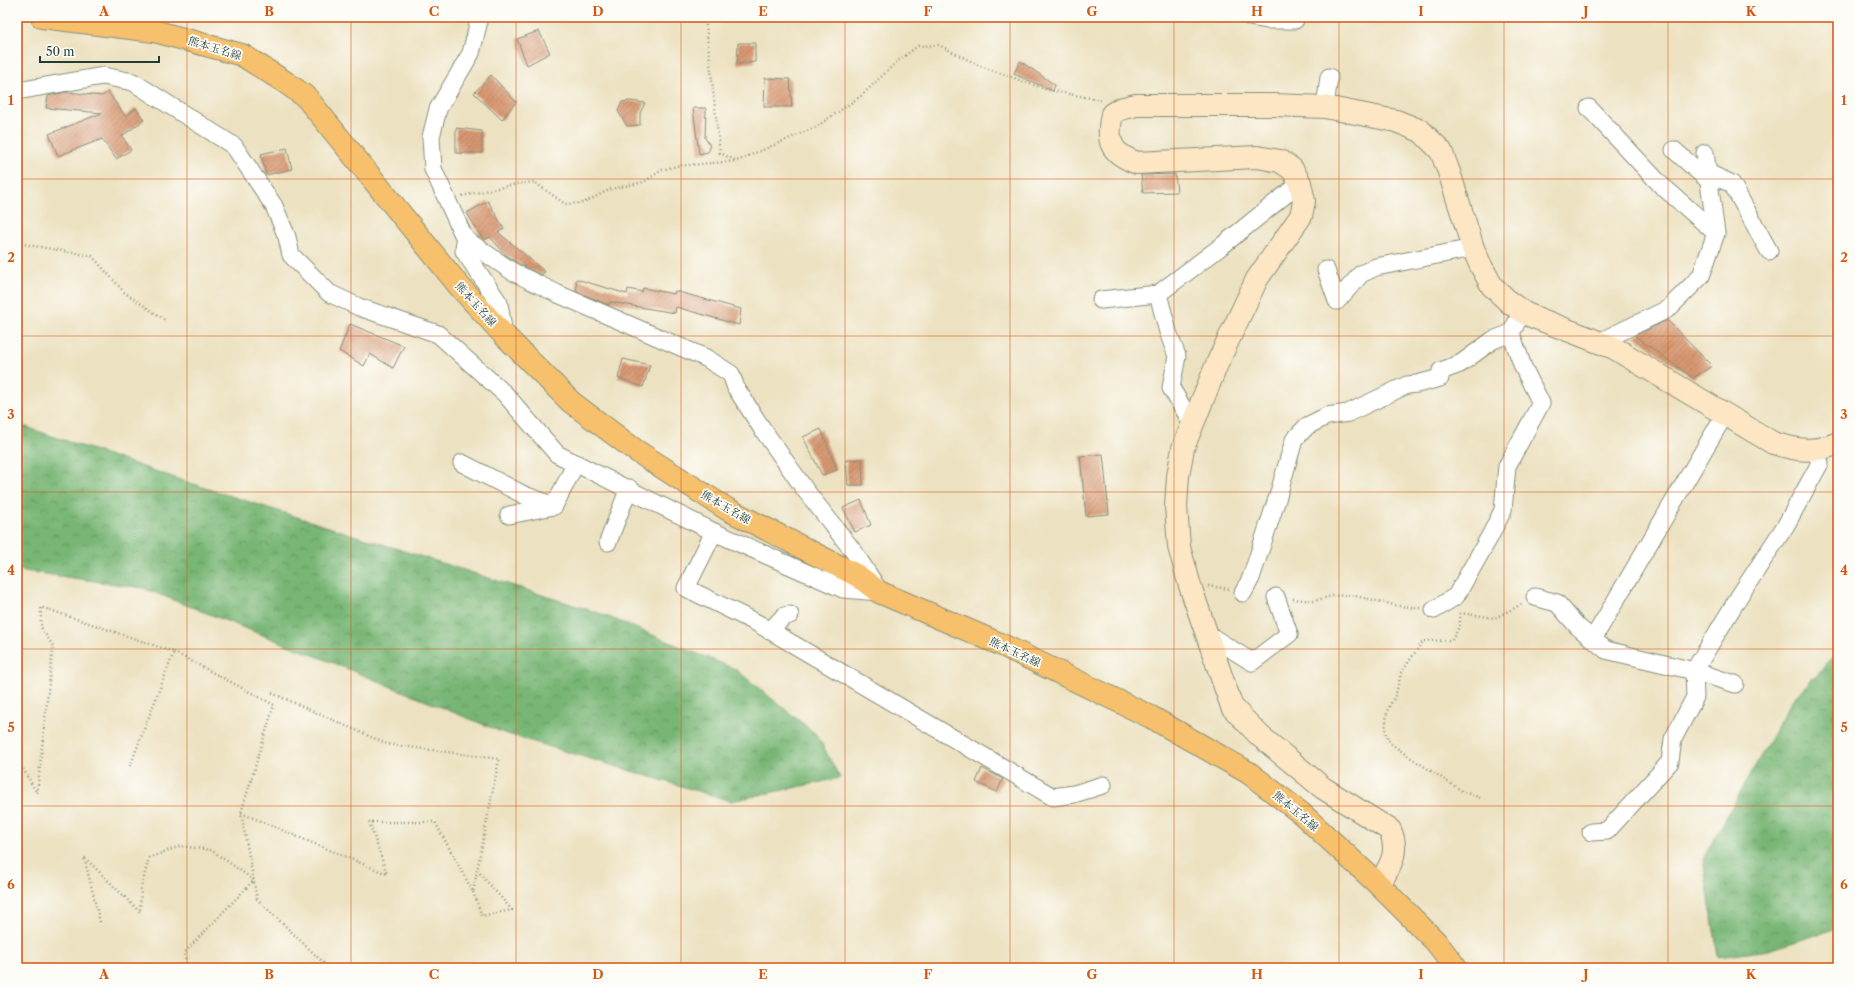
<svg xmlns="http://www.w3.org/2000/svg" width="1855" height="985" font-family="'Libre Caslon Text','Noto Serif JP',serif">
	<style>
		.forest { fill: url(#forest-crowns); stroke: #4c7a54 }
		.building { fill: url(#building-hatch) }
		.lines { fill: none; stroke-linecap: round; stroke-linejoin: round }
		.street-casing { stroke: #868f7a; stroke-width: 19 }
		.secondary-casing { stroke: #868f7a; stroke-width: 24 }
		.primary-casing { stroke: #868f7a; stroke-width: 24 }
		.path { stroke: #868f7a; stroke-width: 2.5; stroke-dasharray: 1 3; stroke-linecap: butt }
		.street { stroke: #fff; stroke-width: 17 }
		.secondary { stroke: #fce6c4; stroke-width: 22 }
		.primary { stroke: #f7c06c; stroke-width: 22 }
		.grid { fill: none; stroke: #d45610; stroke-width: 1; stroke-opacity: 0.55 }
		.labels { text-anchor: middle; stroke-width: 3.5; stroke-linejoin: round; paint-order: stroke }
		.street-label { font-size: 11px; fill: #1f3d34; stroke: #fdfcf7 }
		.neatline { fill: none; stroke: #d45610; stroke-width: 1.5 }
		.grid-label { font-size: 13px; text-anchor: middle; font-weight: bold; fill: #d45610 }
	</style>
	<defs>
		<pattern id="forest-crowns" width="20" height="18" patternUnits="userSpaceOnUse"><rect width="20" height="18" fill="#78b675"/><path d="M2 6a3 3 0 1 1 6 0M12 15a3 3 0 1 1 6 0" fill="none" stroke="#629561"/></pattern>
		<pattern id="building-hatch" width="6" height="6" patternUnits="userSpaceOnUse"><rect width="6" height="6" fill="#d79771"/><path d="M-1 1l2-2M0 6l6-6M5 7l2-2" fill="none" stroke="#ae7c5e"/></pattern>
	</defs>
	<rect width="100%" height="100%" fill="#fdfcf7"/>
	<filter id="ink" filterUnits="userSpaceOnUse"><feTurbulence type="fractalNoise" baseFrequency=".025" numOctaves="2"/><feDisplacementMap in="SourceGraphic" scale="8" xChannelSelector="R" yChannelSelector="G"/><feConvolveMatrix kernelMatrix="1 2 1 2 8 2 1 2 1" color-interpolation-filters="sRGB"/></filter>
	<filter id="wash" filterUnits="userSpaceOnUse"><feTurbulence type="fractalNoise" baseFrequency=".012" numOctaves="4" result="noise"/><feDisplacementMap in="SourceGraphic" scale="16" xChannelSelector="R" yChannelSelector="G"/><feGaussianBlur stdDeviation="0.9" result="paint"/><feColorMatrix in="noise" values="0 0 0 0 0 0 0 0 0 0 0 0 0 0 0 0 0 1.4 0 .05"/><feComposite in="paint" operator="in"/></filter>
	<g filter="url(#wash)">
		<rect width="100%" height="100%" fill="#ece1c0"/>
		<g class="forest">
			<path d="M17 424 187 482 599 613 735 669 817 735 840 778 731 801 504 733 331 662 143 588 17 570Z"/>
			<path d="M1838 652V928L1769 950 1718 957 1703 859 1792 700Z"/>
		</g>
		<g id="blocks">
			<g class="building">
				<path d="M539 31 550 53 527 65 517 39Z"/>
				<path d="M738 43H755V62L737 64Z"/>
				<path d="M1020 61 1055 85 1053 91 1014 74Z"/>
				<path d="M491 75 516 102 502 120 474 93Z"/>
				<path d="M765 78 790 79 792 107H764Z"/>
				<path d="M67 92 102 96 108 92 125 116 136 108 144 120 122 136 131 150 116 159 102 139 58 156 49 134 102 113 46 108 48 96Z"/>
				<path d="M630 101 645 103 640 113V125L627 126 618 111 622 102Z"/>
				<path d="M693 108H706L705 138 709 144 710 148 708 152 699 154Z"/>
				<path d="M456 128 482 131V153H456Z"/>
				<path d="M287 148 292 169 266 175 261 154Z"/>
				<path d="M1175 174 1177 192 1143 193 1141 175Z"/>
				<path d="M488 201 504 229 498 232 545 272 541 275 518 263 506 255 490 237 484 240 482 238 467 213Z"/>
				<path d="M576 279 627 294 628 289 642 292 643 288 674 294 675 291 741 309 739 325 676 307 675 313 610 302 609 305 577 292Z"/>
				<path d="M1667 320 1712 366 1693 378 1635 336Z"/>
				<path d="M350 324 404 346 393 368 370 354 364 366 339 351Z"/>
				<path d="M623 359 650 365 643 387 618 378Z"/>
				<path d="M821 429 837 470 822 475 803 437Z"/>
				<path d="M1103 454 1109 514 1086 516 1080 456Z"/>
				<path d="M862 459 863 485H848L846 460Z"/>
				<path d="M861 500 871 525 855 532 843 508Z"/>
				<path d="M982 768 1003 779 997 792 976 782Z"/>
			</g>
		</g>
	</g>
	<g filter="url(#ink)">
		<use href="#blocks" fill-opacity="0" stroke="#868f7a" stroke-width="1"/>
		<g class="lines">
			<g class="street-casing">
				<g id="street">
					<path d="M477 17 478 25 471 53 438 109 431 137 433 169 465 239 513 272 558 294 706 358 731 374 736 388 761 427 806 491 854 552 876 586"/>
					<path d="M1250 17 1269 20H1295"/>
					<path d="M17 91 103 76 133 82 234 146 274 206 287 237 291 255 329 293 359 307 438 334 505 394 557 454 714 532 843 589 879 592"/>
					<path d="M1325 107 1329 77"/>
					<path d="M1589 108 1661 185 1716 233"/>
					<path d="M1674 150 1709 181"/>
					<path d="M1708 173 1732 184 1769 251"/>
					<path d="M465 239 464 251 499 303 504 335"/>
					<path d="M1326 270 1337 301 1361 274 1376 267 1473 248"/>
					<path d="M1158 294 1168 332 1177 356 1171 388 1192 423"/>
					<path d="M1101 300 1158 294 1223 245 1300 183"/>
					<path d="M1599 342 1668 309 1701 276 1716 233 1705 153"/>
					<path d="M462 463 524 495 554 506"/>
					<path d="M509 515 554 506 576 463"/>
					<path d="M714 532 686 588 757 623 1053 797 1074 794 1103 785"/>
					<path d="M608 542 629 488"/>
					<path d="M1243 593 1251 578 1278 496 1294 440 1307 426 1327 416 1348 413 1407 385 1417 384 1440 378 1441 371 1460 364 1493 340 1511 333"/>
					<path d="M1535 597 1557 603 1578 627 1606 650 1694 671 1735 684"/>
					<path d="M1434 610 1456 596 1490 536 1503 510 1507 466 1541 403 1523 367 1511 333 1522 312"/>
					<path d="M770 631 784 616 790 615"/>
					<path d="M1207 634 1252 662 1289 634 1276 597"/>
					<path d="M1593 639 1725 414"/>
					<path d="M1591 832 1607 831 1670 762 1673 739 1695 697 1694 671 1740 595 1786 525 1820 463 1815 450"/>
				</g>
			</g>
			<g class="secondary-casing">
				<path id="secondary" d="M1379 885C1390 866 1400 852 1390 830L1323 788 1260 736 1232 707 1190 586 1179 547 1176 506 1178 476 1183 448 1217 364 1257 279 1301 216 1304 201 1300 183 1292 169 1280 161 1257 157 1137 163C1110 153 1106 141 1112 114L1120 109 1136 105H1273L1325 107 1396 121 1421 131 1441 151 1449 172 1473 248 1480 264 1492 286 1510 303 1526 314 1614 348 1773 443C1797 450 1814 454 1838 443"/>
			</g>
			<g class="primary-casing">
				<path id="primary" d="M42 17 154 31 242 55 285 82 306 97 460 287 504 335 571 402 635 450 727 509 858 576 879 592 1000 644 1151 717 1249 773 1302 814 1379 885 1436 942 1456 968"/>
			</g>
			<g class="path">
				<path d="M705 17 720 153 737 161 816 127 861 96 898 61 918 46 939 45 980 66 1048 90 1101 100"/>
				<path d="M462 196 516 184 534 182 565 204 583 203 611 189 644 182 662 170 676 166 736 161"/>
				<path d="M17 243 92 256 125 293 165 320"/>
				<path d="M1208 586 1229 589"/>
				<path d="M1293 599 1313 601 1332 596 1351 595 1399 606 1420 608"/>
				<path d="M1460 613 1495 618 1522 604"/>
				<path d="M1460 613V625L1452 640 1423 641 1401 673 1396 694 1387 711 1385 732 1390 743 1408 756 1462 791 1480 798"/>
				<path d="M174 652 274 705 241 813"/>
				<path d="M272 693 387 744 499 759 473 892 435 822H369L387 874 241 813 257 899 329 968"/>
				<path d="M23 769 37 793 53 646 41 627V607L174 652 130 766"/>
				<path d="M473 892 482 916 512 910 477 870"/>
				<path d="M100 922 84 857 140 912 141 888 149 858 180 846 211 850 254 880 184 953 187 968"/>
			</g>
			<use href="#street" class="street"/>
			<use href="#secondary" class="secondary"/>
			<use href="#primary" class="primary"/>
		</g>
	</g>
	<path class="grid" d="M187 17V968M351 17V968M516 17V968M681 17V968M845 17V968M1010 17V968M1174 17V968M1339 17V968M1504 17V968M1668 17V968M17 179H1838M17 336H1838M17 492H1838M17 649H1838M17 806H1838"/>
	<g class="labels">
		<g class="street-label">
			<text transform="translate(215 48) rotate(17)" y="4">熊本玉名線</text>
			<text transform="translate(476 304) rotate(48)" y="4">熊本玉名線</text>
			<text transform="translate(726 507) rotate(30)" y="4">熊本玉名線</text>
			<text transform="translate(1015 652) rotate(25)" y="4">熊本玉名線</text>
			<text transform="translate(1296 811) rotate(40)" y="4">熊本玉名線</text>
		</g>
	</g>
	<rect width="1855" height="985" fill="none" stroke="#fdfcf7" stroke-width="44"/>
	<path d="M40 56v6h119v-6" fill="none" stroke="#1f3d34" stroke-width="2"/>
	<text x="46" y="56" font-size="12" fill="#1f3d34" stroke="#fdfcf7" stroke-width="3" paint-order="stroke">50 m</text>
	<rect x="22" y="22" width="1811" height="941" class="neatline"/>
	<g class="grid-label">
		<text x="104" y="16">A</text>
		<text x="269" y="16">B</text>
		<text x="434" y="16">C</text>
		<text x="598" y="16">D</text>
		<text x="763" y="16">E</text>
		<text x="928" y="16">F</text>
		<text x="1092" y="16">G</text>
		<text x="1257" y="16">H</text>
		<text x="1421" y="16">I</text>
		<text x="1586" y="16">J</text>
		<text x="1751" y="16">K</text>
		<text x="11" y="105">1</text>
		<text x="1844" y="105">1</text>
		<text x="11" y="262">2</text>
		<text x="1844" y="262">2</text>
		<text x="11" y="419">3</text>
		<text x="1844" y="419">3</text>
		<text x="11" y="575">4</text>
		<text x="1844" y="575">4</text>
		<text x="11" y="732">5</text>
		<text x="1844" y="732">5</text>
		<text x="11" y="889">6</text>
		<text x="1844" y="889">6</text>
		<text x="104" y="979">A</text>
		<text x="269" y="979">B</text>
		<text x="434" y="979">C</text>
		<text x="598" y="979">D</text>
		<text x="763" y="979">E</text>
		<text x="928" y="979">F</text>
		<text x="1092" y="979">G</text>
		<text x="1257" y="979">H</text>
		<text x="1421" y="979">I</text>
		<text x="1586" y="979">J</text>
		<text x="1751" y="979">K</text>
	</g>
</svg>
